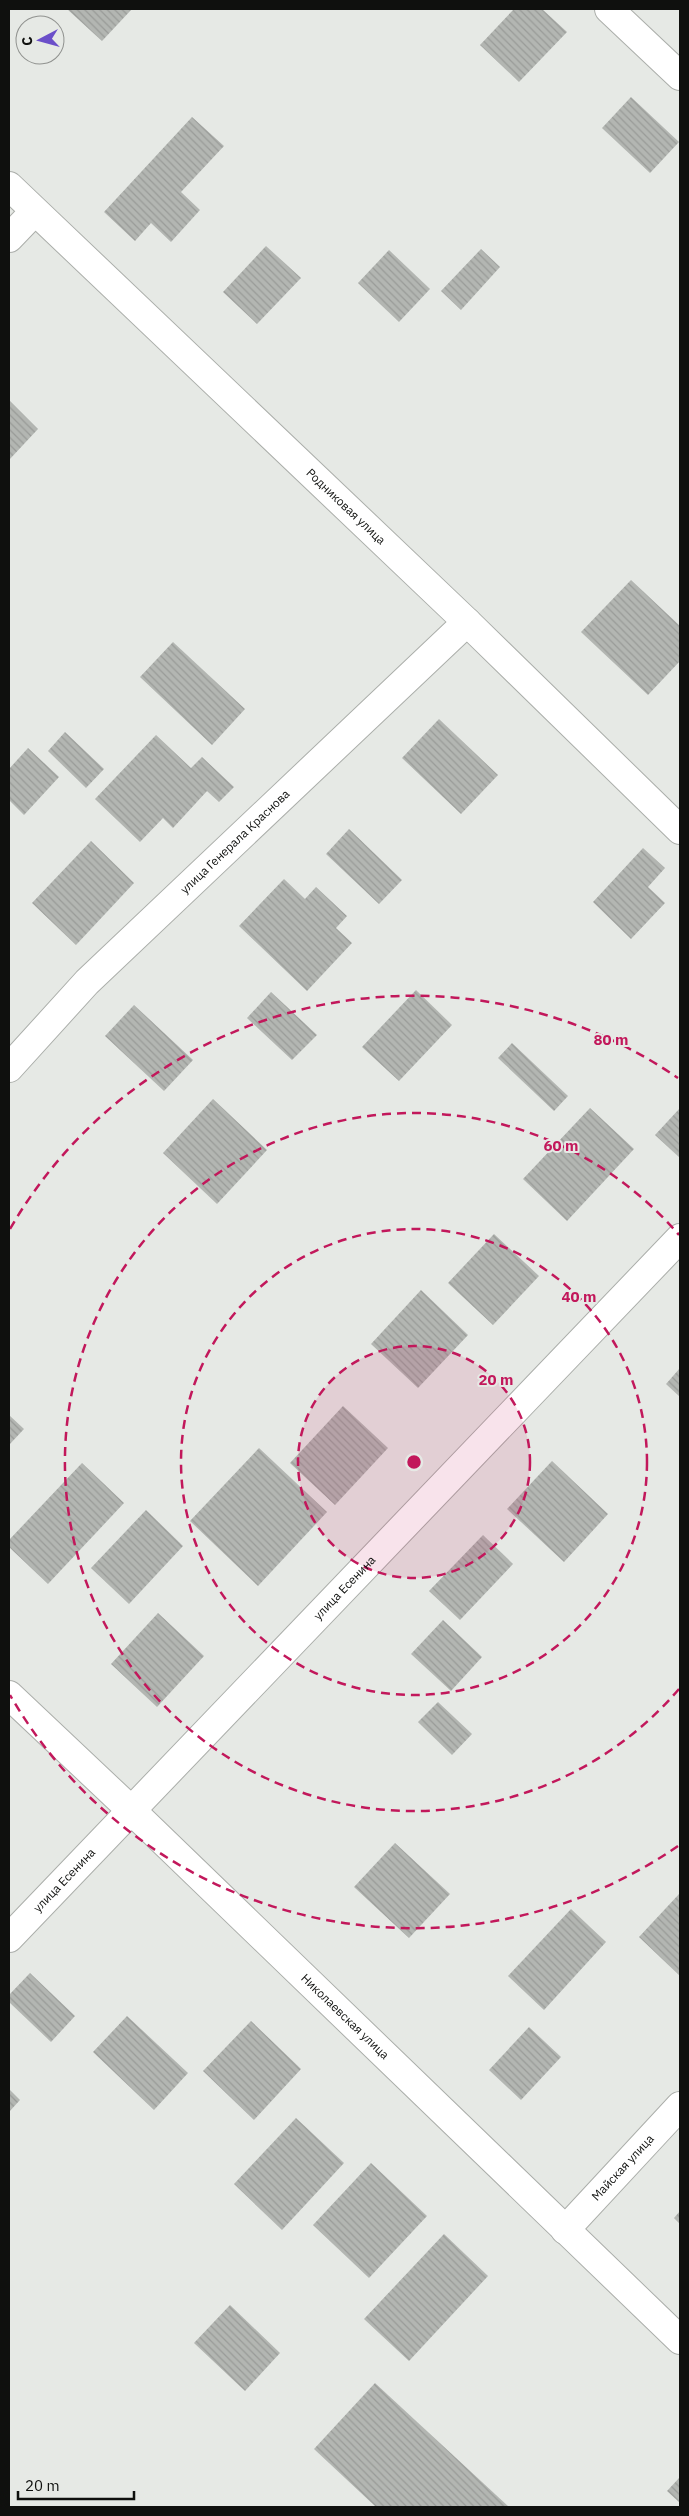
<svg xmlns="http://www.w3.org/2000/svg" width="689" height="2516" font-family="'IBM Plex Sans',sans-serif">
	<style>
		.building { fill: url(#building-back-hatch) }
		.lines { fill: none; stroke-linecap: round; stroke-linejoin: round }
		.street-casing { stroke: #abaeaa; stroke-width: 30 }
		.street { stroke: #fff; stroke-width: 28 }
		.ring { fill: none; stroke: #c2185b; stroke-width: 2.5; stroke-dasharray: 9 6 }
		.labels { text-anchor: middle; stroke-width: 4; stroke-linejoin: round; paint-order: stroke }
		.street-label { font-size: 12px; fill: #0f100e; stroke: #e6e9e5 }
		.centre { fill: #c2185b; stroke: #e6e9e5; stroke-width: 2.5 }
		.ring-label { font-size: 15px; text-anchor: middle; font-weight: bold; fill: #c2185b; stroke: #e6e9e5; stroke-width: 4; stroke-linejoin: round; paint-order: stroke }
	</style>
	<defs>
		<pattern id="building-back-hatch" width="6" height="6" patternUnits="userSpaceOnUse" patternTransform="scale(1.25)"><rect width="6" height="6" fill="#b3b6b2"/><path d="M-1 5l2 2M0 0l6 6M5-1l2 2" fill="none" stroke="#999b98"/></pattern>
	</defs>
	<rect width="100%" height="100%" fill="#e6e9e5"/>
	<g class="building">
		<path d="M67 9H132L102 41Z"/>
		<path d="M514 9H542L567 32 519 82 480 45Z"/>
		<path d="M631 97 679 142 650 173 602 128Z"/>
		<path d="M192 117 224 146 181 192 200 210 171 242 151 223 135 241 104 212Z"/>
		<path d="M266 246 301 278 257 324 223 292Z"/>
		<path d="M481 249 500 267 461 310 441 291Z"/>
		<path d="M389 250 430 289 399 322 358 283Z"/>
		<path d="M9 400 38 429 9 460Z"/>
		<path d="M631 580 680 626V661L648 695 581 632Z"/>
		<path d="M173 642 245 709 212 745 140 677Z"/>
		<path d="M439 719 498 775 461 814 402 758Z"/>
		<path d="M65 732 104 769 86 788 48 751Z"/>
		<path d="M156 735 191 768 202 757 234 787 219 802 207 791 173 828 163 818 140 842 95 799Z"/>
		<path d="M28 748 59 777 24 815 9 800V769Z"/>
		<path d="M349 829 402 880 379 904 326 854Z"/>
		<path d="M91 841 134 883 76 945 32 903Z"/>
		<path d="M643 848 665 868 648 887 665 903 631 939 593 902Z"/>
		<path d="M284 879 305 899 316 887 347 916 336 928 352 943 307 991 239 926Z"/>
		<path d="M416 990 452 1025 399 1081 362 1047Z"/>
		<path d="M271 992 317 1035 292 1060 247 1018Z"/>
		<path d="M134 1005 193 1060 164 1091 105 1036Z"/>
		<path d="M512 1043 568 1096 554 1111 498 1058Z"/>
		<path d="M213 1099 267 1150 217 1204 163 1153Z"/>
		<path d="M590 1108 634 1149 567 1221 523 1179Z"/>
		<path d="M680 1108V1158L655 1135Z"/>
		<path d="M494 1234 539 1276 493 1325 448 1283Z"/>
		<path d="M421 1290 468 1335 418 1388 371 1344Z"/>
		<path d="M680 1368V1397L666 1384Z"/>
		<path d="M343 1406 388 1448 335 1505 290 1463Z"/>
		<path d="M9 1415 24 1429 9 1445Z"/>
		<path d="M259 1448 327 1512 258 1586 190 1521Z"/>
		<path d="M552 1461 608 1514 564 1562 507 1509Z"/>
		<path d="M82 1463 124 1503 48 1584 9 1547V1540Z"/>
		<path d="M146 1510 183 1546 129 1604 91 1568Z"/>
		<path d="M483 1535 513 1564 460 1620 429 1591Z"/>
		<path d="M158 1613 204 1656 157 1707 111 1664Z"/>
		<path d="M443 1620 482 1657 451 1691 411 1654Z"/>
		<path d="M438 1702 472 1734 452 1755 418 1722Z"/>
		<path d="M395 1843 450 1894 409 1938 354 1887Z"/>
		<path d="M680 1893V1976L639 1937Z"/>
		<path d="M571 1909 606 1942 544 2010 508 1976Z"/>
		<path d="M30 1973 75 2016 51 2042 9 2002V1995Z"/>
		<path d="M127 2016 188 2073 154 2110 93 2052Z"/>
		<path d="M251 2021 301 2069 254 2120 203 2071Z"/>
		<path d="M529 2027 561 2057 521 2100 489 2070Z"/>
		<path d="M9 2089 20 2100 9 2112Z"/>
		<path d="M296 2118 344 2163 282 2230 234 2184Z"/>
		<path d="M371 2163 427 2216 369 2278 313 2225Z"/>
		<path d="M680 2211V2224L674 2218Z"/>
		<path d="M444 2234 488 2276 409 2361 364 2319Z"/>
		<path d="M230 2305 280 2353 245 2391 194 2343Z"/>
		<path d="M375 2383 509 2507H376L314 2449Z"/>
		<path d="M680 2477V2503L667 2491Z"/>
	</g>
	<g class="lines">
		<g class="street-casing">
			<g id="street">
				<path d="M609 9 680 76"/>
				<path id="s1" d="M9 186 467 622 680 830"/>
				<path d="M9 238 34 212"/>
				<path id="s2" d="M9 1068 87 982 467 622"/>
				<path id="s3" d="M9 1695 132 1811 680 2340"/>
				<path id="s4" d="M9 1938 680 1238"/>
				<path id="s5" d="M565 2230 680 2106"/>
			</g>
		</g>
		<use href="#street" class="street"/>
	</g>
	<circle cx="414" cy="1462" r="116" fill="#c2185b" fill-opacity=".12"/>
	<g class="ring">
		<circle cx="414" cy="1462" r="116"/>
		<circle cx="414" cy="1462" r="233"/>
		<path d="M679 1689A349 349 0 1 1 679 1235"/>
		<path d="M678 1846A466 466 0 0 1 10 1695M10 1229A466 466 0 0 1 678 1078"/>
	</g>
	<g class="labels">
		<g class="street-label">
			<text dy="4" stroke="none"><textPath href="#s1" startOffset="465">Родниковая улица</textPath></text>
			<text dy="4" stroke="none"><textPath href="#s2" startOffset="320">улица Генерала Краснова</textPath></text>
			<text dy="4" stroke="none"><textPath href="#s4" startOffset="485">улица Есенина</textPath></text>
			<text dy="4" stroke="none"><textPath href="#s4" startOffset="80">улица Есенина</textPath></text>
			<text dy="4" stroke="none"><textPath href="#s3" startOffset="465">Николаевская улица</textPath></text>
			<text dy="4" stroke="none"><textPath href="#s5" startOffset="85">Майская улица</textPath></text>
		</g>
	</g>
	<circle cx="414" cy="1462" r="8" class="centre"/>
	<g class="ring-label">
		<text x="611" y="1045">80 m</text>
		<text x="561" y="1151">60 m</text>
		<text x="579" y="1302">40 m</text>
		<text x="496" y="1385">20 m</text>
	</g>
	<rect width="689" height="2516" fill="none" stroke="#0f100e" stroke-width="20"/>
	<g transform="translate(40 40) rotate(264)"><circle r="24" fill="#e6e9e5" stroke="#90928f"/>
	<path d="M0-4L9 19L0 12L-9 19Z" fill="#6b4fc9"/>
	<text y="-8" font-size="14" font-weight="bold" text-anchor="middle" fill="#0f100e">С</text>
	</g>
	<path d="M18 2491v8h116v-8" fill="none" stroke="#0f100e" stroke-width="2.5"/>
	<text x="25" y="2491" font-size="15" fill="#0f100e" stroke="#e6e9e5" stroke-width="4" paint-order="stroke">20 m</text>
</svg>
